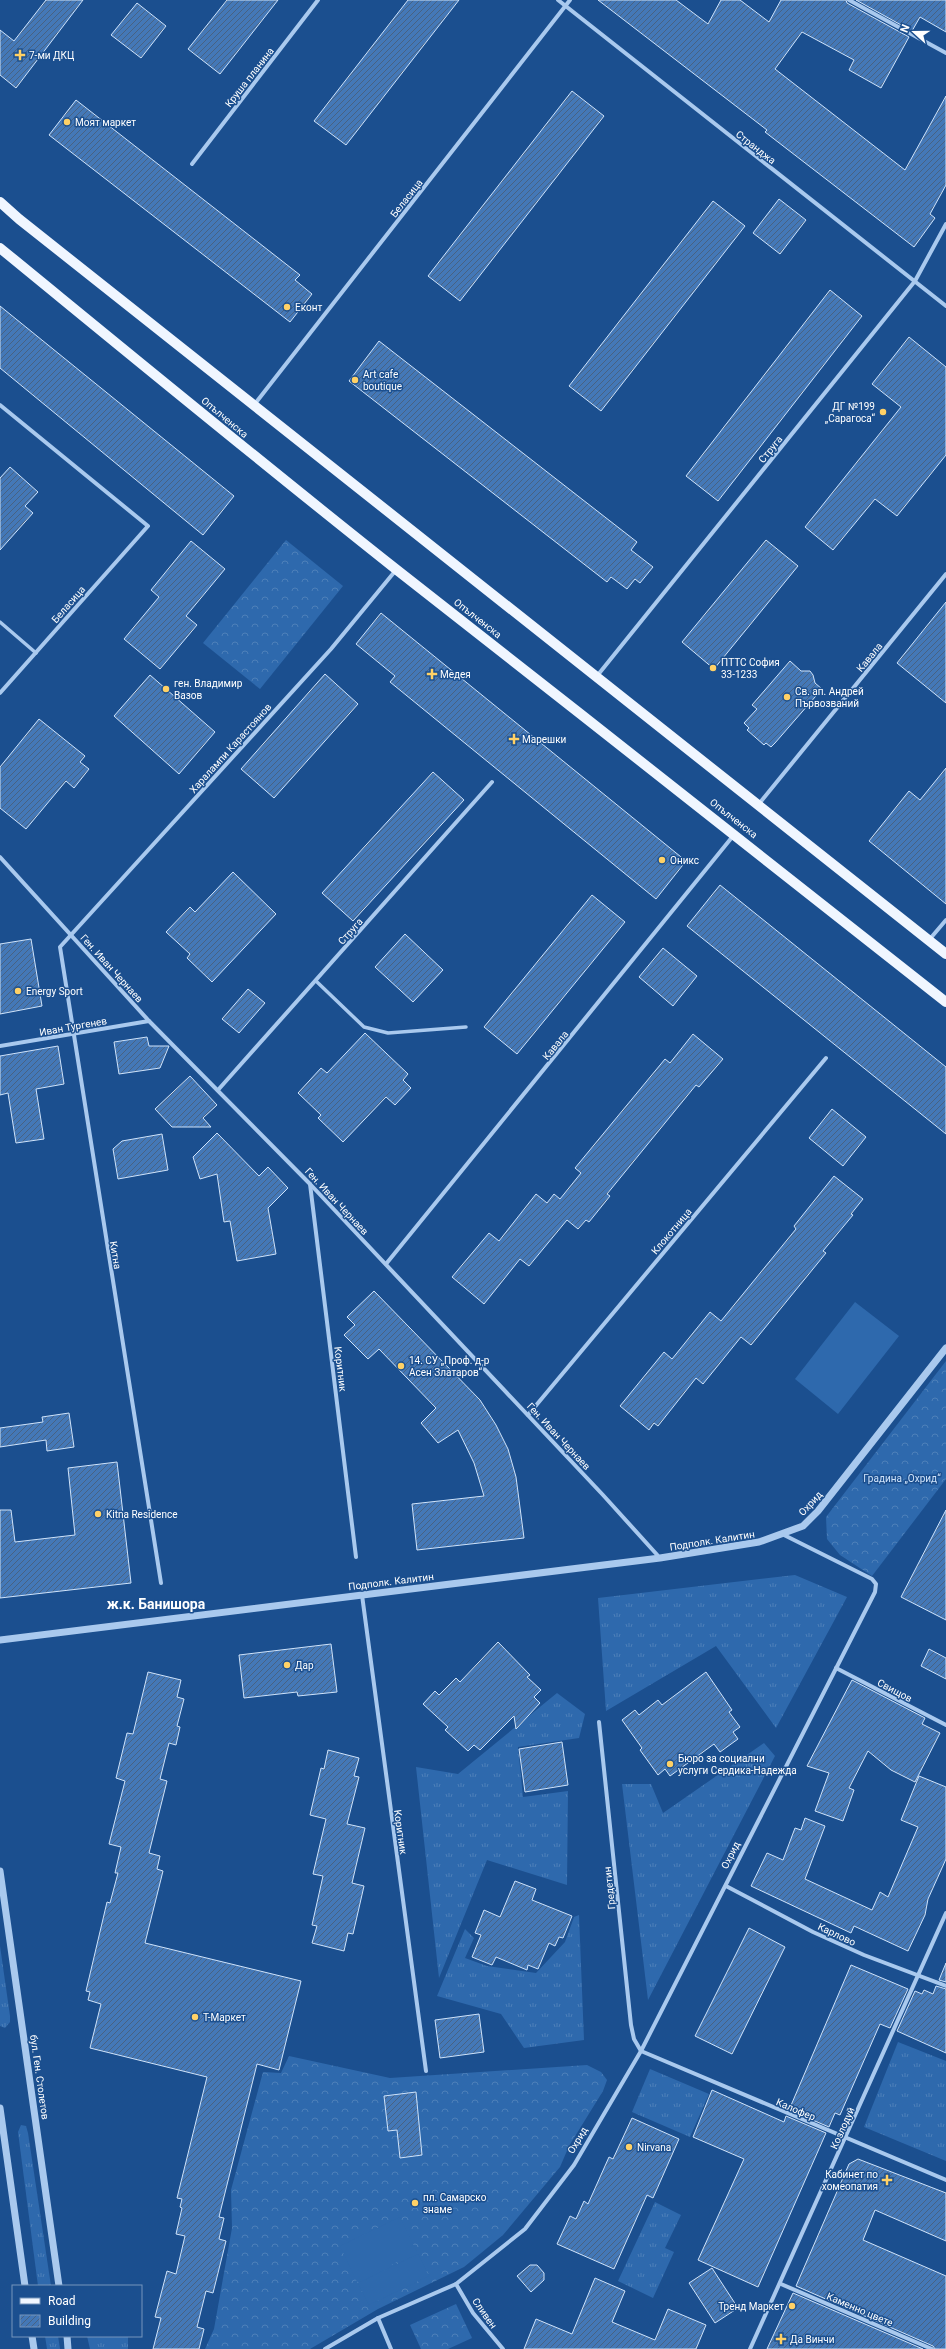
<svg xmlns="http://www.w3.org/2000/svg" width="946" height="2349" font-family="Roboto,sans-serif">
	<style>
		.grass { fill: url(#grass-tufts) }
		.forest { fill: url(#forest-crowns) }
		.pitch { fill: #2e69ad }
		.building { fill: url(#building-hatch); stroke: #cfe3fa }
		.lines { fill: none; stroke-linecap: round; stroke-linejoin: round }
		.pedestrian { stroke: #a9c9ee; stroke-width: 3.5 }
		.minor { stroke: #a9c9ee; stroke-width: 4 }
		.tertiary { stroke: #a9c9ee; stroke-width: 7 }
		.primary { stroke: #f0f6ff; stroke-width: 10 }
		.poi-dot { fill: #ffd166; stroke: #1b4f8f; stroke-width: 1.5 }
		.labels { text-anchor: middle; stroke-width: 3; stroke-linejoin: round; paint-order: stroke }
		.poi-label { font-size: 10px; fill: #fff; stroke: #1b4f8f; text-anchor: start }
		.street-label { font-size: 10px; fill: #fff; stroke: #1b4f8f }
		.park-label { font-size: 10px; fill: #cfe3fa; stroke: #1b4f8f }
		.district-label { font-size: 14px; font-weight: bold; fill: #fff; stroke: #1b4f8f }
	</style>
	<defs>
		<pattern id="grass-tufts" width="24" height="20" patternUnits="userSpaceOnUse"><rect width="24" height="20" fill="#2e69ad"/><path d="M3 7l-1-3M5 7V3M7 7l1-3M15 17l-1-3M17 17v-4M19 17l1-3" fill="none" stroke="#4d80b9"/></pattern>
		<pattern id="forest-crowns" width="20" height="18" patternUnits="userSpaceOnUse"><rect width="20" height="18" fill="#2e69ad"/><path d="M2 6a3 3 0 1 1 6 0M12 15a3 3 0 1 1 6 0" fill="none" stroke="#4d80b9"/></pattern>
		<pattern id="building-hatch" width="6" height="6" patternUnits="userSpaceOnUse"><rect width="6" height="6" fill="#4478b7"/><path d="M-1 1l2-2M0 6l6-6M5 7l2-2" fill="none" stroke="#486282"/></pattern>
	</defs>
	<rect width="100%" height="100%" fill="#1b4f8f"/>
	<g class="grass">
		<path d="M795 1575 847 1597 776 1728 716 1646 606 1711 598 1598Z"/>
		<path d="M557 1693 585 1714 579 1738 518 1747 523 1797 568 1791 567 1885 487 1860 439 1978 416 1767 458 1774Z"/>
		<path d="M764 1743 775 1756 648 2000 622 1784H651L663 1813Z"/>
		<path d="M579 1915 584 2040 524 2048 501 2014 437 1996 465 1929 474 1938 465 1958 487 1966 536 1973 565 1942 574 1917Z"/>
		<path d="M0 1946 10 2016V2022L5 2028 0 2026Z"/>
		<path d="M898 2042 946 2061V2161L864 2127Z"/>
		<path d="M650 2069 709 2094 690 2137 632 2112Z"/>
		<path d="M21 2125 26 2126 28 2133 51 2286H38L18 2132Z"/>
		<path d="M655 2202 681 2215 665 2248 674 2252 653 2298 618 2281Z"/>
		<path d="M45 2336H58L60 2349H47Z"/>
		<path d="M87 2336H128V2349H90Z"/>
	</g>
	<g class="forest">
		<path d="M286 540 343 586 260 689 203 643Z"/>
		<path d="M946 1361V1479L872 1576 840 1555 827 1539 826 1517Z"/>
		<path d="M289 2056 390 2078 587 2065 601 2072 607 2080 603 2091 569 2146 560 2167 503 2235 464 2267 378 2309 310 2349H205L214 2329 232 2228 231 2190 263 2072 281 2073Z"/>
		<path d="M456 2304 472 2338 448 2349H421L410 2325Z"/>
	</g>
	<g class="pitch">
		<path d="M855 1302 899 1336 838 1414 795 1379Z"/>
		<path d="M400 2217 417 2252 357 2282 340 2246Z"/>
		<path d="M418 2254 429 2276 369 2305 358 2283Z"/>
	</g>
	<g class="building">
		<path d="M46 0H83L16 88 0 75V30L14 41Z"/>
		<path d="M227 0H278L220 74 188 49Z"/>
		<path d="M408 0H459L346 145 314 121Z"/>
		<path d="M598 0H676L708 24 721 0H740L769 22 781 0H846L847 3 909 37 881 88 849 70 854 60 802 32 775 69 905 170 946 96V185L930 214 935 218 914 247 765 132 767 130Z"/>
		<path d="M856 0H946V32L920 17 912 31Z"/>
		<path d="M137 3 166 26 141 58 111 35Z"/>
		<path d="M572 91 604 116 460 301 428 276Z"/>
		<path d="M76 100 300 275 295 280 312 294 290 322 49 135Z"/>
		<path d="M779 199 806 220 780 254 753 233Z"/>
		<path d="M713 201 745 226 601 411 569 386Z"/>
		<path d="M830 290 862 316 718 501 686 476Z"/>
		<path d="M0 306 234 496 203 535 0 368Z"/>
		<path d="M909 337 946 367V455L897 516 875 499 833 550 805 527 901 407 872 384Z"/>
		<path d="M379 341 637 542 631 550 653 567 640 583 635 579 627 589 611 577 607 582 349 381Z"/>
		<path d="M10 467 38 492 25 506 33 513 0 550V478Z"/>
		<path d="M766 540 798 566 714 669 682 642Z"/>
		<path d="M191 541 225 569 186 616 197 625 160 669 124 639 159 597 151 590Z"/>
		<path d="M946 602V703L897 663Z"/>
		<path d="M381 613 686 861 656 899 390 682 395 676 356 644Z"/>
		<path d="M790 661 801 671H810L813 675 815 683 822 689 775 743 771 747 766 743 764 745 747 730 749 728 744 723 757 709 752 705Z"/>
		<path d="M325 674 358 704 274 798 241 769Z"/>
		<path d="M150 675 215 732 179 774 114 716Z"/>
		<path d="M39 719 85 756 80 762 89 769 74 788 66 781 26 829 0 808V767Z"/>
		<path d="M946 768V904L869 841 909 791 920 800Z"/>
		<path d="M433 772 464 800 353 921 322 893Z"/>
		<path d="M233 872 276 914 212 982 187 958 190 954 166 932 190 907 195 912Z"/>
		<path d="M720 885 946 1067V1134L687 926Z"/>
		<path d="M592 895 625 922 517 1054 484 1027Z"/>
		<path d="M405 934 443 970 413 1002 375 967Z"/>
		<path d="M31 939 42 1006 0 1014V944Z"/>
		<path d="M663 948 697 976 673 1006 639 977Z"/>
		<path d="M248 989 265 1003 239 1033 222 1019Z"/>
		<path d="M365 1033 408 1074 403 1080 411 1088 395 1105 386 1097 343 1142 318 1118 321 1115 298 1093 321 1068 327 1073Z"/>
		<path d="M693 1034 723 1059 699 1087 696 1085 607 1194 610 1196 589 1222 586 1220 578 1229 567 1220 529 1266 520 1259 484 1304 452 1277 489 1233 499 1241 536 1194 547 1203 554 1194 560 1199 581 1173 575 1168 665 1059 670 1063Z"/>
		<path d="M147 1037 149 1046H169L160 1068 119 1074 114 1042Z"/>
		<path d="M58 1046 64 1084 36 1089 44 1139 16 1143 8 1093 0 1095V1056Z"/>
		<path d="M190 1076 217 1105 203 1118 211 1127H172L155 1109Z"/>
		<path d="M832 1109 866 1137 843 1166 809 1138Z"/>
		<path d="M217 1133 259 1176 268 1167 288 1188 268 1208 276 1254 237 1261 230 1221 224 1222 217 1174 200 1179 193 1157Z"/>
		<path d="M162 1134 168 1170 118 1179 113 1149 122 1141Z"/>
		<path d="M834 1176 863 1199 851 1214 853 1215 823 1251 826 1253 751 1345 741 1337 703 1384 696 1378 658 1426 654 1423 649 1430 620 1406 664 1352 672 1359 710 1312 721 1321 796 1229 794 1226Z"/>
		<path d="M374 1291 480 1400 496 1425 508 1449 516 1477 524 1538 417 1550 412 1504 484 1496 474 1463 458 1430 438 1443 421 1423 436 1408 379 1349 368 1359 344 1335 355 1325 347 1317Z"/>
		<path d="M69 1413 74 1447 47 1451 46 1440 0 1447V1428L43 1422 42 1417Z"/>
		<path d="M117 1462 131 1583 0 1598V1510H11L15 1542 75 1535 68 1468Z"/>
		<path d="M946 1510V1620L901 1597Z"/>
		<path d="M498 1642 530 1675 527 1677 541 1690 534 1697 540 1703 516 1729 514 1716 480 1750 474 1745 468 1751 445 1730 448 1727 423 1704 435 1691 439 1695 456 1678 460 1682Z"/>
		<path d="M331 1644 337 1692 298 1696 297 1692 244 1698 239 1655Z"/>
		<path d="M929 1649 946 1658V1679L921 1666Z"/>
		<path d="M148 1672 181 1680 177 1697 184 1699 177 1726 180 1727 176 1745 169 1743 160 1779 167 1781 149 1853 160 1856 157 1869 163 1871 145 1943 301 1981 279 2070 257 2064 219 2217 224 2218 219 2239 226 2241 213 2293 206 2291 197 2327 204 2329 199 2349H153L161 2318 155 2317 167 2271 176 2274 185 2236 176 2234 182 2208 180 2207 182 2199 177 2198 207 2077 90 2048 101 2004 88 2000 90 1992 86 1991 107 1902 110 1903 118 1873H115L121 1847 109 1844 125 1781 116 1778 127 1733 133 1734Z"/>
		<path d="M706 1672 732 1710 729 1712 740 1727 733 1732 738 1739 720 1752 714 1744 670 1776 665 1769 658 1775 640 1750 642 1748 622 1720 635 1710 639 1715 658 1700 662 1705Z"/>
		<path d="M852 1680 925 1718 922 1724 940 1733 915 1782 891 1770 868 1751 849 1788 854 1790 843 1821 815 1811 829 1773 807 1766Z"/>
		<path d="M562 1742 568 1785 525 1792 519 1749Z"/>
		<path d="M328 1750 359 1758 354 1776 359 1777 347 1824 365 1828 352 1883 364 1886 353 1934 348 1933 344 1951 312 1943 317 1926 312 1925 323 1876 313 1874 326 1819 310 1815 321 1768 324 1769Z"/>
		<path d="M919 1776 946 1787V1859L928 1899 925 1915 908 1951 854 1926 851 1933 751 1886 767 1853 783 1860 795 1828 801 1830 805 1818 825 1826 805 1879 872 1910 880 1892 888 1897 918 1827 901 1820Z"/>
		<path d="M515 1881 536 1889 532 1900 572 1916 563 1938 559 1937 555 1946 549 1943 538 1969 528 1965 527 1970 496 1957 492 1965 472 1957 481 1935 475 1933 484 1910 500 1917Z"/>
		<path d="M749 1928 785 1947 732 2054 695 2036Z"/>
		<path d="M946 1963V1982L939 1980Z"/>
		<path d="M851 1965 908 1989 890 2028 880 2024 840 2115 835 2113 829 2127 789 2110Z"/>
		<path d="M936 1986 946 1989V2053L897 2031 915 1991 922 1994 924 1990 933 1994Z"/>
		<path d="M479 2014 484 2052 440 2058 435 2020Z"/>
		<path d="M712 2090 784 2122 786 2116 826 2133 758 2287 698 2260 744 2159 693 2137Z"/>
		<path d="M416 2092 422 2155 400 2158 397 2130 388 2131 384 2096Z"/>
		<path d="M632 2118 679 2139 653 2198 647 2195 614 2269 557 2244 570 2216 576 2219 584 2201 588 2204 609 2157 613 2159Z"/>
		<path d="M858 2159 946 2193V2241L875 2210 863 2240 946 2276V2349H935L933 2346 796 2286 849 2164Z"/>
		<path d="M530 2265H537L544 2273V2280L531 2292 517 2276Z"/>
		<path d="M712 2268 738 2308 715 2323 689 2283Z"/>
		<path d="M595 2278 625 2291 612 2322 655 2340 668 2309 706 2325 696 2349H524L536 2319 572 2334Z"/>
		<path d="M793 2293 923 2349H767Z"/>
	</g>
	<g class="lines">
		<g class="pedestrian">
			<path d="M0 622 36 653"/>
			<path d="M316 981 364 1027 388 1033 466 1027"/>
		</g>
		<g class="minor">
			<path d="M558 0 946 306"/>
			<path d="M849 0 946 53"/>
			<path d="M192 164 318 0"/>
			<path d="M0 405 148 526 0 693"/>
			<path d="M254 405 570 0"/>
			<path d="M597 676 915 281 946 224"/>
			<path d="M758 805 946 574"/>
			<path d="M0 857 149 1021 310 1184 603 1495 660 1558"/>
			<path d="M929 940 946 920"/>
			<path d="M0 1046 149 1021"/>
			<path d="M218 1090 492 782"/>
			<path d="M310 1184 356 1557"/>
			<path d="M386 1264 733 836"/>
			<path d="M528 1415 826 1058"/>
			<path d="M161 1583 60 947 331 649 396 570"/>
			<path d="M362 1595 426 2071"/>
			<path d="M836 1668 946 1725"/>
			<path d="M599 1722 631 2025 634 2039 641 2051 946 2180"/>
			<path d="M726 1886 813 1932 864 1955 946 1986"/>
			<path d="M456 2284 473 2313 503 2349"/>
			<path d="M781 2284 932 2349"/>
			<path d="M378 2318 391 2349"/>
			<path d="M325 2349 378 2318 456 2284 525 2229 574 2165 641 2051 875 1592 876 1584 872 1579 784 1535"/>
			<path d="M750 2349 946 1913"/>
		</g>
		<g class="tertiary">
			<path d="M0 1640 660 1558 759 1542 803 1526 818 1511 946 1348"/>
			<path d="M0 1871 59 2286"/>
			<path d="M0 2108 25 2286"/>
			<path d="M32 2336 34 2349"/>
			<path d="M67 2336 68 2349"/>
		</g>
		<g class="primary">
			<path d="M0 202 19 219 946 954"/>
			<path d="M0 248C132 356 263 464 397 570 580 714 764 857 946 1002"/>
		</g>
	</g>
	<g class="poi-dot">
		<path d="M18 49h4v4h4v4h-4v4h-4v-4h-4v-4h4z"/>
		<circle cx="67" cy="122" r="4"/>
		<circle cx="287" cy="307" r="4"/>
		<circle cx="355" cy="380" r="4"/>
		<circle cx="883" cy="412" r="4"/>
		<circle cx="713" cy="668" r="4"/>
		<path d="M430 668h4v4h4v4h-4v4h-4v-4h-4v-4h4z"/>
		<circle cx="166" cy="689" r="4"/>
		<circle cx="787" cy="697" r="4"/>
		<path d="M512 733h4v4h4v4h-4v4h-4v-4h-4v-4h4z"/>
		<circle cx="662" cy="860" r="4"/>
		<circle cx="18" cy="991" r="4"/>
		<circle cx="401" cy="1366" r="4"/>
		<circle cx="98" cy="1514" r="4"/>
		<circle cx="287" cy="1665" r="4"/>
		<circle cx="670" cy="1764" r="4"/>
		<circle cx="195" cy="2017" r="4"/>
		<circle cx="629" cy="2147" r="4"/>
		<path d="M885 2174h4v4h4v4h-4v4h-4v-4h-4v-4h4z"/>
		<circle cx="415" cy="2203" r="4"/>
		<circle cx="792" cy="2306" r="4"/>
		<path d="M779 2333h4v4h4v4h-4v4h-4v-4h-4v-4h4z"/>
	</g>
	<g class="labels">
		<g class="poi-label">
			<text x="29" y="59">7-ми ДКЦ</text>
			<text x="75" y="126">Моят маркет</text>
			<text x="295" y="311">Еконт</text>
			<text x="363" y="378">Art cafe<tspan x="363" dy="12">boutique</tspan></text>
			<text x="875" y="410" text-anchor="end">ДГ №199<tspan x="875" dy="12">„Сарагоса“</tspan></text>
			<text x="721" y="666">ПТТС София<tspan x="721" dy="12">33-1233</tspan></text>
			<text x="440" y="678">Медея</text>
			<text x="174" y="687">ген. Владимир<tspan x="174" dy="12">Вазов</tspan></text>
			<text x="795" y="695">Св. ап. Андрей<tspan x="795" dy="12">Първозваний</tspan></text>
			<text x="522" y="743">Марешки</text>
			<text x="670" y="864">Оникс</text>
			<text x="26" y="995">Energy Sport</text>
			<text x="409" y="1364">14. СУ „Проф. д-р<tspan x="409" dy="12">Асен Златаров“</tspan></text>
			<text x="106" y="1518">Kitna Residence</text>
			<text x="295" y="1669">Дар</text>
			<text x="678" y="1762">Бюро за социални<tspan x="678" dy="12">услуги Сердика-Надежда</tspan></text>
			<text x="203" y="2021">Т-Маркет</text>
			<text x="637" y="2151">Nirvana</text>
			<text x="878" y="2178" text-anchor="end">Кабинет по<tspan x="878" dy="12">хомеопатия</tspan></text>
			<text x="423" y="2201">пл. Самарско<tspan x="423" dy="12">знаме</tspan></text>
			<text x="784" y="2310" text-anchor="end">Тренд Маркет</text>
			<text x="790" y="2343">Да Винчи</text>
		</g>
		<g class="street-label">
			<text transform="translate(249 77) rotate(-52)" y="4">Круша планина</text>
			<text transform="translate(756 147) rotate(38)" y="4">Странджа</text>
			<text transform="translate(406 198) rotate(-52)" y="4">Беласица</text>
			<text transform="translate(225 417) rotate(40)" y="4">Опълченска</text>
			<text transform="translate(770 449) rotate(-51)" y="4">Струга</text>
			<text transform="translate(68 604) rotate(-49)" y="4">Беласица</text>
			<text transform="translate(478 618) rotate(38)" y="4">Опълченска</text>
			<text transform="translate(869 657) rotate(-51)" y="4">Кавала</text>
			<text transform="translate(230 748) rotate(-48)" y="4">Харалампи Карастоянов</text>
			<text transform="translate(734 818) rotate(38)" y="4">Опълченска</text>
			<text transform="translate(350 931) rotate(-48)" y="4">Струга</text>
			<text transform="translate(112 968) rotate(48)" y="4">Ген. Иван Чернаев</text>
			<text transform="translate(73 1026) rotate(-10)" y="4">Иван Тургенев</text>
			<text transform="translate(555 1045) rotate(-51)" y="4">Кавала</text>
			<text transform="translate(337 1201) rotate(47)" y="4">Ген. Иван Чернаев</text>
			<text transform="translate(671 1231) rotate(-50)" y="4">Клокотница</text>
			<text transform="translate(116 1255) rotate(81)" y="4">Китна</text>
			<text transform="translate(341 1369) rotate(83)" y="4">Коритник</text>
			<text transform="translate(559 1436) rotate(47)" y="4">Ген. Иван Чернаев</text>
			<text transform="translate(810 1503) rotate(-47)" y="4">Охрид</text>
			<text transform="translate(712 1540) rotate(-9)" y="4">Подполк. Калитин</text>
			<text transform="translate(391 1581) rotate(-7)" y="4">Подполк. Калитин</text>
			<text transform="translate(895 1690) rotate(28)" y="4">Свищов</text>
			<text transform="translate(401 1832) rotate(82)" y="4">Коритник</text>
			<text transform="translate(730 1855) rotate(-63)" y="4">Охрид</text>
			<text transform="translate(609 1888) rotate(-96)" y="4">Гредетин</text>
			<text transform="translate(837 1934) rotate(25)" y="4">Карлово</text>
			<text transform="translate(40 2077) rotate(82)" y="4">бул. Ген. Столетов</text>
			<text transform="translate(796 2109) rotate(23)" y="4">Калофер</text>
			<text transform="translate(842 2128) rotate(-66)" y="4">Козлодуй</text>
			<text transform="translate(577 2140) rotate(-59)" y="4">Охрид</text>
			<text transform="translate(860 2309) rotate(23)" y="4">Каменно цвете</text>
			<text transform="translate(485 2313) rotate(55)" y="4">Сливен</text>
		</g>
		<g class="park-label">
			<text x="902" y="1482">Градина „Охрид“</text>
		</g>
		<g class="district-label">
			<text x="156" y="1609">ж.к. Банишора</text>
		</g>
	</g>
	<rect x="12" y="2285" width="130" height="52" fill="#1b4f8f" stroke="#7695bc"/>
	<rect x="20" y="2298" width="20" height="6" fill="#f0f6ff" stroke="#7695bc"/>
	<text x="48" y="2305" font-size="12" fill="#ffffff">Road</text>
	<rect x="20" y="2315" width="20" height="12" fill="url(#building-hatch)" stroke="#7695bc"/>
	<text x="48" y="2325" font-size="12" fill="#ffffff">Building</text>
	<g transform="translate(914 32) rotate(291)" stroke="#1b4f8f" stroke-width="3" paint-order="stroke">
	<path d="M0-3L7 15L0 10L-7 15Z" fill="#ffffff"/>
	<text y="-6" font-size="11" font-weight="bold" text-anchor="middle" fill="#ffffff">N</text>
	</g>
</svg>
